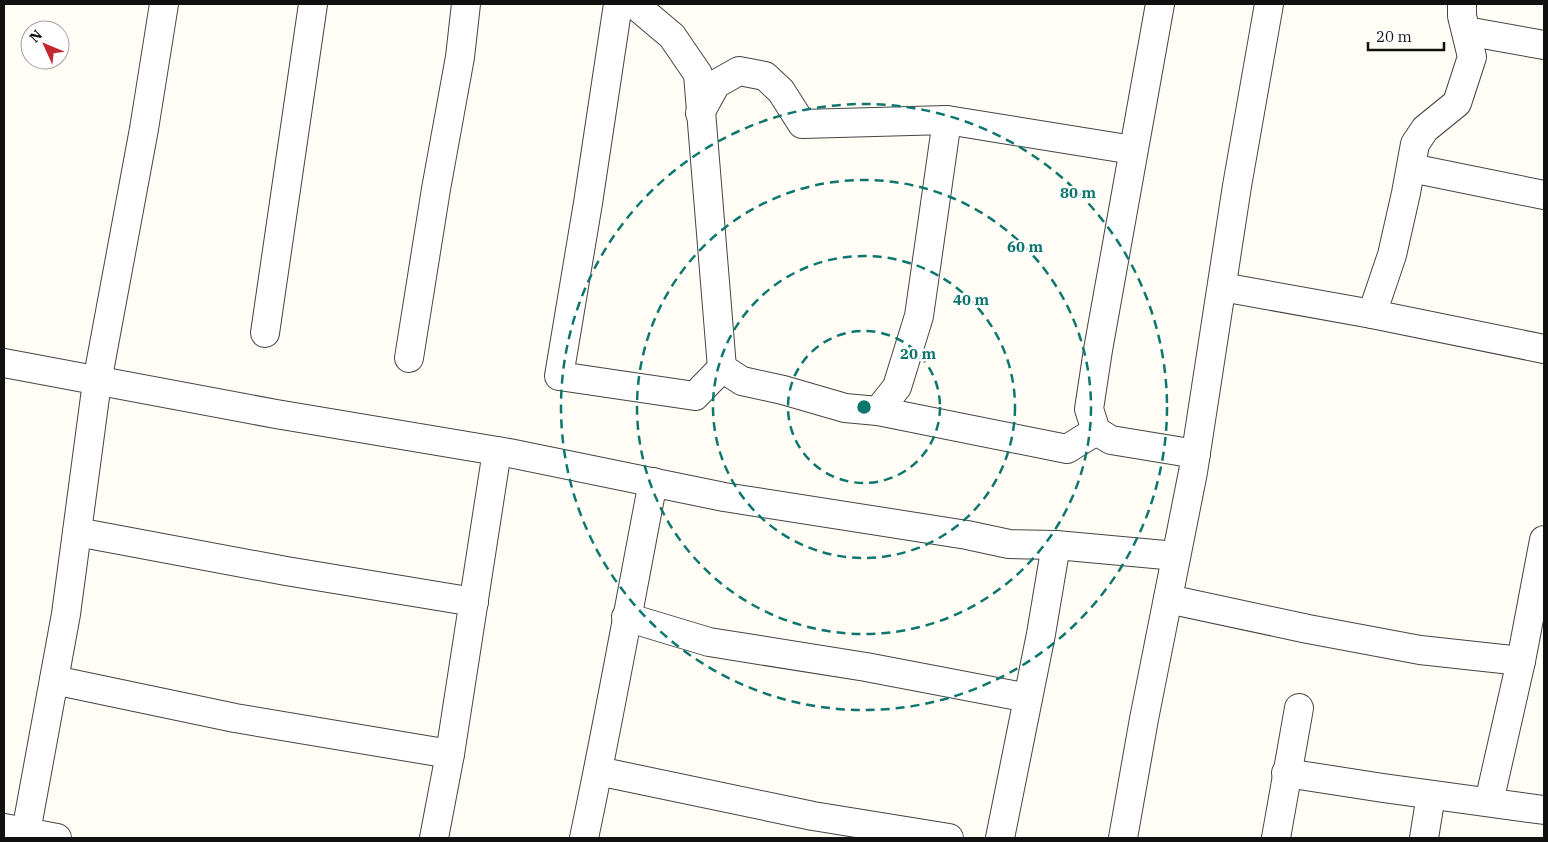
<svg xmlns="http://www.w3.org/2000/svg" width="1548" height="842" font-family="'IBM Plex Serif',serif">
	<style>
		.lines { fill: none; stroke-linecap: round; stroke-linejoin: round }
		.minor-casing { stroke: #444; stroke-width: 30 }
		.minor { stroke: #fff; stroke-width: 28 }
		.ring { fill: none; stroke: #0f766e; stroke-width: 2.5; stroke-dasharray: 9 6 }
		.centre { fill: #0f766e; stroke: #fff; stroke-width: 2.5 }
		.ring-label { font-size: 15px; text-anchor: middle; font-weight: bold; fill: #0f766e; stroke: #fff; stroke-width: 5; stroke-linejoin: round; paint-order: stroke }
	</style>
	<rect width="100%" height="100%" fill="#fffdf5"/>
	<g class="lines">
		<g class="minor-casing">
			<g id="minor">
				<path d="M618 4 588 203 559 376 695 396 722 368"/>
				<path d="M634 4 672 36 698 74 722 368 742 381 783 390 845 408 878 411 897 387 919 316 947 120"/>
				<path d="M1160 4 1098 350 1089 409 1096 431 1111 440 1196 454"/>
				<path d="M1466 31 1544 45"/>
				<path d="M700 113 716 84 739 71 765 76 781 91 802 124 947 120 1133 150"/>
				<path d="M1411 168 1544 195"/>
				<path d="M1222 287 1372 314 1544 349"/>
				<path d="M1372 314 1392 255 1406 193 1415 144 1425 129 1457 103 1472 57 1462 16V4"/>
				<path d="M265 333 313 4"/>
				<path d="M409 358 436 189 460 57 466 4"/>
				<path d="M4 363 276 414 509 453 724 497 967 535 1009 544 1056 545 1041 634 1000 838"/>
				<path d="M878 411 1067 449 1096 431"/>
				<path d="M77 532 286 571 474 602"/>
				<path d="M1056 545 1176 556"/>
				<path d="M1168 599 1308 629 1420 650 1521 661"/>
				<path d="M626 617 709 642 866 667 1028 698"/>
				<path d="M54 680 235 718 450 754"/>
				<path d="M598 771 813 816 949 838"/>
				<path d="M1286 773 1383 788 1544 810"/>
				<path d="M1489 802 1521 661 1544 540"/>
				<path d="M4 828 57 838"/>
				<path d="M26 832 66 614 97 382 144 129 164 4"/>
				<path d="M434 838 450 754 497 451"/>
				<path d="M584 838C609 720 630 601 653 482"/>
				<path d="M1123 838 1144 719 1193 472 1237 186 1269 4"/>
				<path d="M1276 838 1299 708"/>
				<path d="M1424 838 1431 795"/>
			</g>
		</g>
		<use href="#minor" class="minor"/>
	</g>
	<g class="ring">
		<circle cx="864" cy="407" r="76"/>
		<circle cx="864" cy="407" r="151"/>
		<circle cx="864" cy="407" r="227"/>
		<circle cx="864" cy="407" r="303"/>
	</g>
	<circle cx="864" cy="407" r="8" class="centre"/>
	<g class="ring-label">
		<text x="1078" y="198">80 m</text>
		<text x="1025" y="252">60 m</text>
		<text x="971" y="305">40 m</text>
		<text x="918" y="359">20 m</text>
	</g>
	<rect width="1548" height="842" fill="none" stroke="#111111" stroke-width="10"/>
	<g transform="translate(45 45) rotate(314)"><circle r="24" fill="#ffffff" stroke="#a0a0a0"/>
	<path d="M0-4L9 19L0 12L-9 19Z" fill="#c4262e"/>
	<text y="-8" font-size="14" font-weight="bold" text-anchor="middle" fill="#111111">N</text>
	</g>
	<path d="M1368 42v8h76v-8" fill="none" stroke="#111111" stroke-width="2.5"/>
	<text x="1376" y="42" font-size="15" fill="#111111" stroke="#ffffff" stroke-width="4" paint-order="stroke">20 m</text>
</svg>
